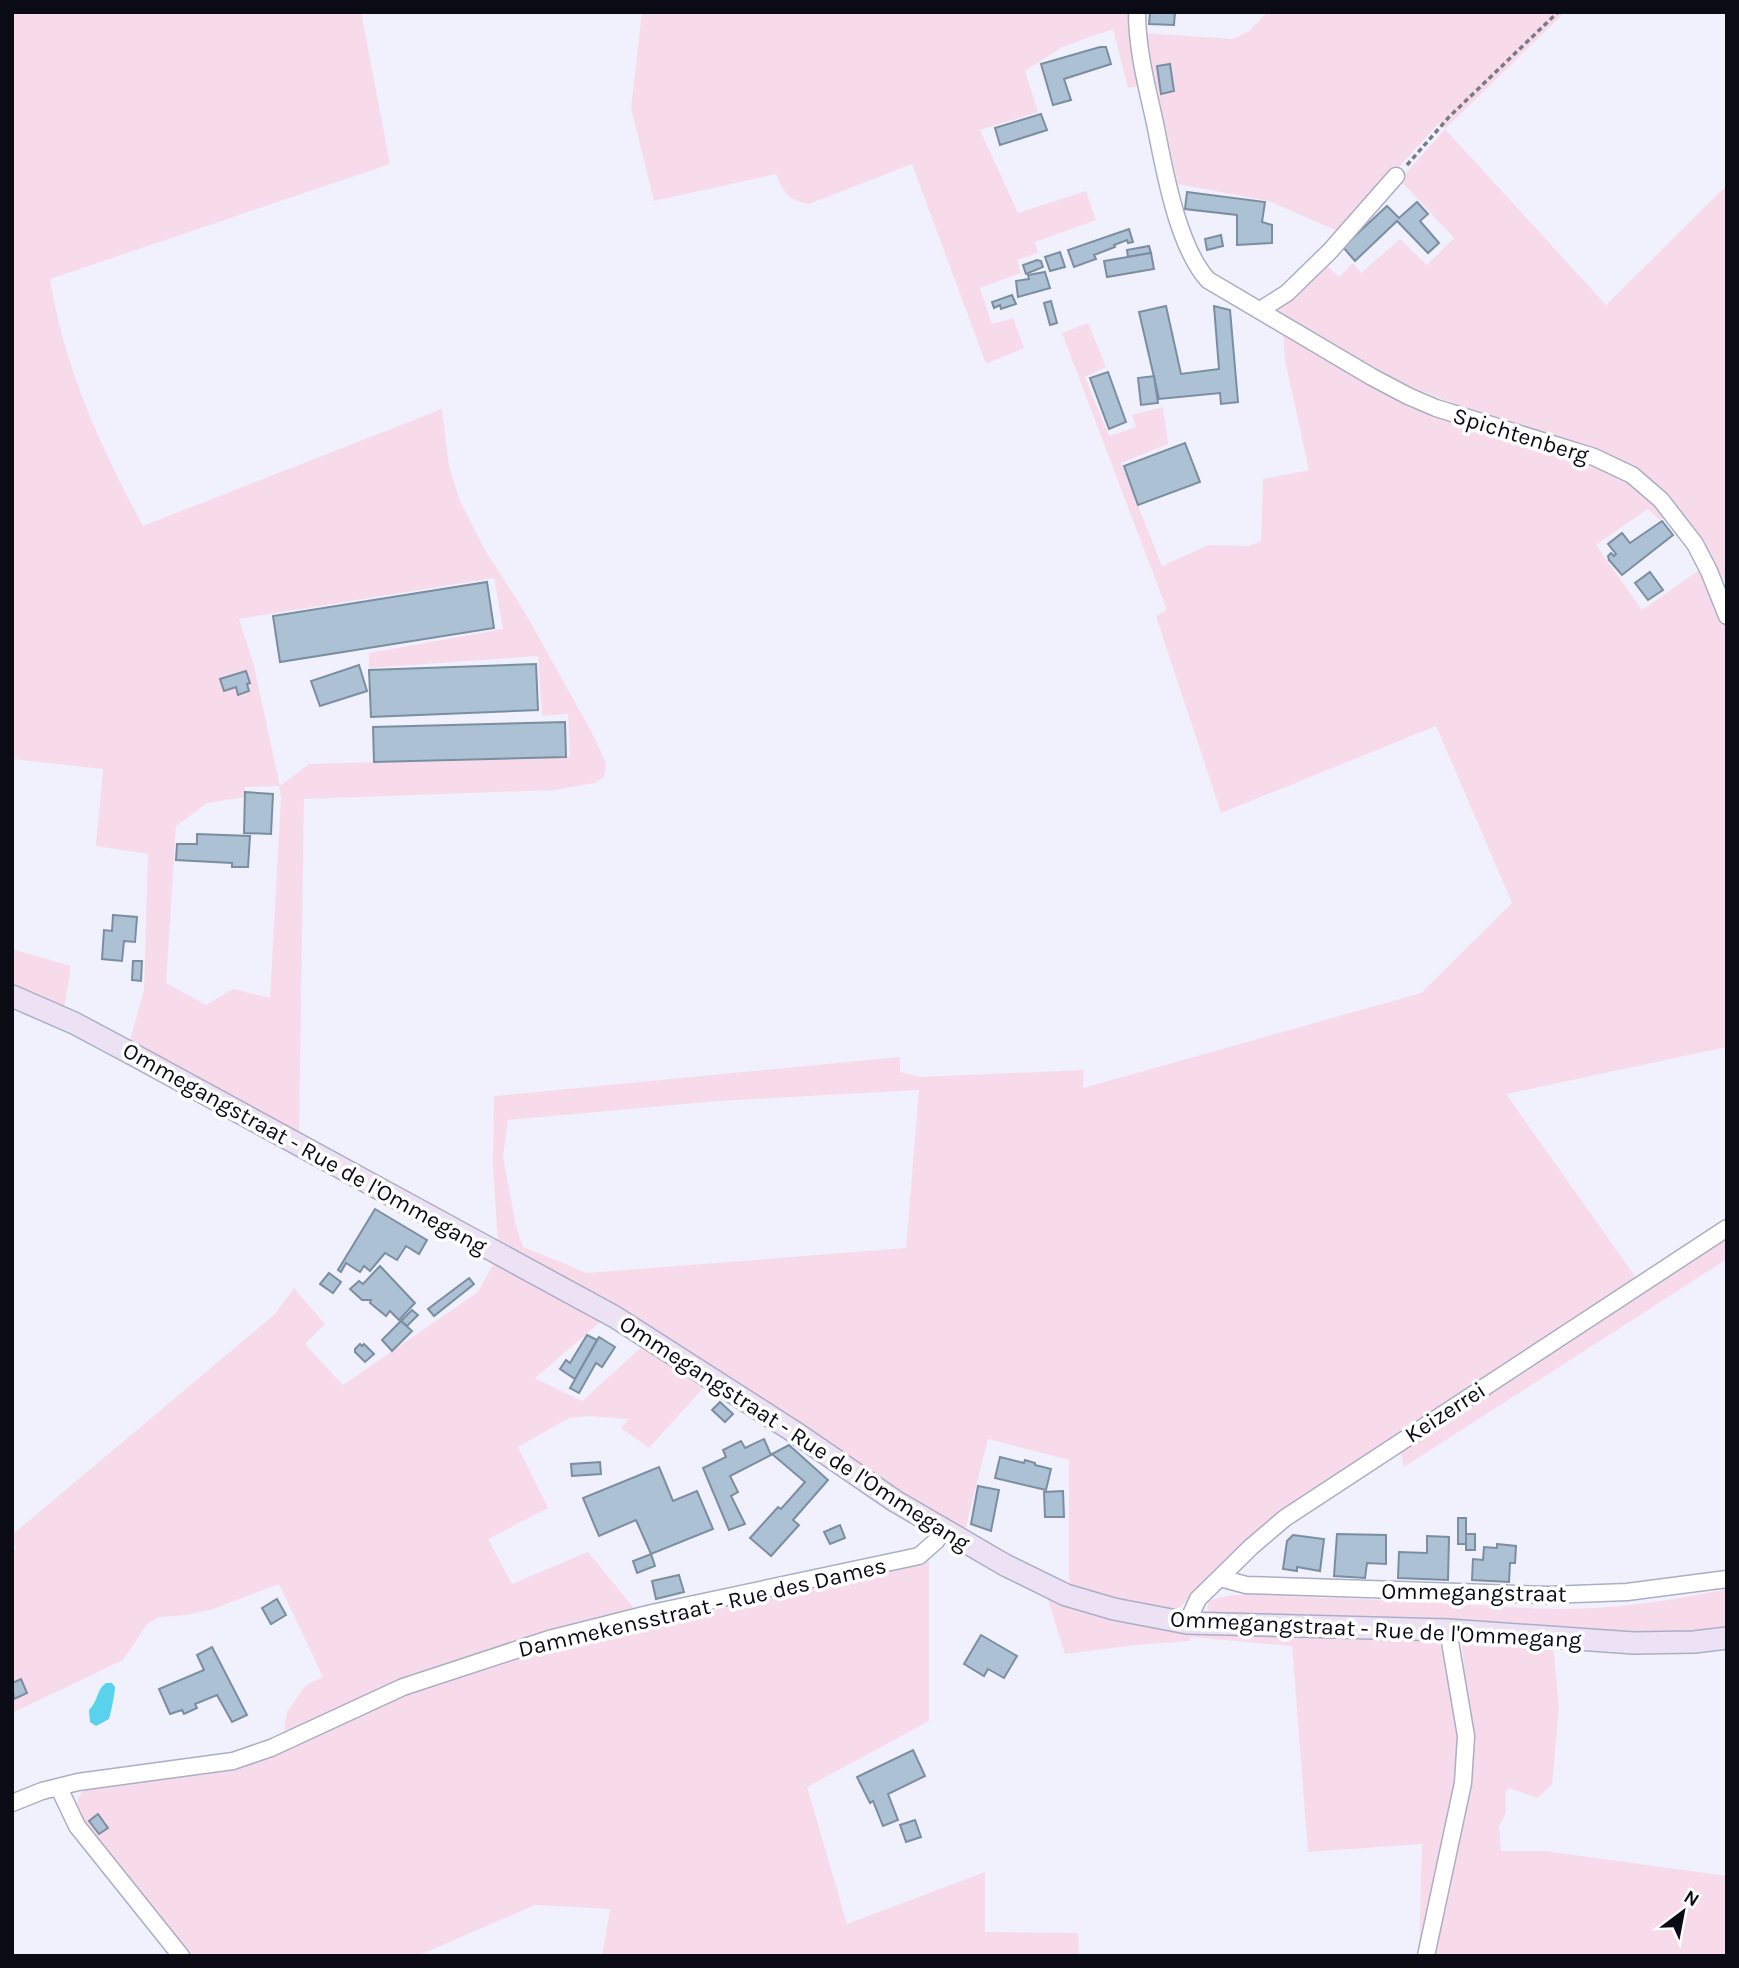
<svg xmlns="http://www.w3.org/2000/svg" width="1739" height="1968" font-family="Karla,sans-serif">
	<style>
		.green { fill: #f8dbeb; fill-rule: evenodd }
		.water { fill: #59d2ed }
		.building { fill: #acc1d4; stroke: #7b8ea1; stroke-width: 2 }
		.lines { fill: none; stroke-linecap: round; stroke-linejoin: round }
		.street-casing { stroke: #aaaec6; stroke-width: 19 }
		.secondary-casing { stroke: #aaaec6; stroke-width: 24 }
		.path { stroke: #797a84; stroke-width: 3.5; stroke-dasharray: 5 3.5; stroke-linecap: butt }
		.street { stroke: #fff; stroke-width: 16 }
		.secondary { stroke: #ece2f4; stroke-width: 21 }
		.labels { text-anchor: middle; stroke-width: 7; stroke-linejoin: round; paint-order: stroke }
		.street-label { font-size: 23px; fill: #0a0b14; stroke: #fff }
	</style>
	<rect width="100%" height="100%" fill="#f0f1fc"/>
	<g class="green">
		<path d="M12 12H361L390 164 50 279C64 367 101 448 143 526L442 409 449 466 460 501 486 552 523 609 591 731 606 763 604 777 595 783 555 790 304 799 299 1137 129 1044 144 990 148 854 96 846 103 769 12 759ZM494 578 503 629 369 653V668L538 656 542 716 568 714 570 757 309 764 280 786 253 662 239 619ZM279 786 281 797 270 998 233 989 206 1005 166 983 176 826 207 803 245 797V787Z"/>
		<path d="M642 12H1129L1142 86 1128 88 1113 29 1062 47 1025 71 1038 112 980 130 1018 213 1086 191 1096 220 1035 242 1038 253 1017 260 1021 273 980 288 992 324 1013 318 1024 348 986 364 912 164 809 204C787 199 785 195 776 174L654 201 631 108Z"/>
		<path d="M1268 12H1565L1445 129 1606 305 1727 185V585C1707 549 1686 517 1657 488L1486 416 1399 382 1276 312 1324 263 1339 277 1353 263 1361 273 1400 239 1427 265 1454 238 1400 180 1445 129 1439 123 1340 232 1268 201 1178 184 1145 33 1233 39 1248 32Z"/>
		<path d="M1088 323 1106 367 1085 377 1109 436 1136 427 1132 415 1163 407 1168 444 1121 463 1162 566 1209 545 1248 546 1261 541 1263 479 1309 470 1285 360 1283 332 1388 394 1602 467 1627 481 1666 514 1660 520 1648 509 1596 545 1642 610 1701 569 1722 606 1727 627V1047L1506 1094 1637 1279 1260 1531 1180 1607 1171 1612 1069 1587V1460L988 1439 964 1534 887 1486 747 1388 627 1316 498 1244 493 1166 494 1096 900 1057V1072L920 1077 1084 1070 1083 1088 1421 993 1512 903 1436 726 1221 813 1156 616 1167 610 1062 333ZM919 1090 906 1248 587 1273 523 1247 516 1226 503 1157 508 1120 718 1101Z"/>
		<path d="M12 949 71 966 64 1009 12 983Z"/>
		<path d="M1727 1232V1259L1404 1467 1400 1449Z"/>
		<path d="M495 1261 604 1319 535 1378 582 1401 645 1344 706 1385 649 1448 621 1428 629 1419 589 1416 569 1418 518 1447 548 1508 488 1539 512 1584 588 1552 638 1613 290 1733 284 1729 287 1712 306 1685 323 1677 279 1584 213 1609 187 1615 159 1617 147 1624 123 1660 12 1713V1551L16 1549 12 1535 275 1314 294 1288 325 1324 305 1344 343 1385 478 1292Z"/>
		<path d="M929 1559V1721L807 1787 847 1924 985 1872V1932L1078 1933 1079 1956H602L610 1909 535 1905 417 1956H192L181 1946 79 1816C77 1804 76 1797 85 1789L242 1768 290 1749 390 1699 516 1656 606 1630Z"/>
		<path d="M1727 1589V1628C1618 1639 1507 1622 1398 1617 1336 1615 1274 1617 1212 1615L1207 1609 1209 1601C1238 1590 1273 1596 1304 1597 1378 1599 1452 1604 1527 1608 1595 1612 1660 1603 1727 1589Z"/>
		<path d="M1047 1597 1078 1607 1427 1638C1443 1644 1446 1652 1453 1667L1464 1665 1461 1639 1553 1645 1559 1708 1552 1785 1537 1798 1509 1788 1505 1794 1506 1813 1499 1826 1501 1851H1545L1727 1876V1956H1435L1473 1743 1470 1713H1459L1462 1753 1423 1950 1419 1951 1422 1844 1308 1852 1292 1646 1190 1637V1641L1136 1645 1065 1654Z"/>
	</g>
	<path class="water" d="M106 1683H112L115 1687C115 1693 111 1713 109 1719L96 1726 90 1722 89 1710C99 1700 96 1690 106 1683Z"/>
	<g class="building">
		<path d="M1150 12H1175L1174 25 1149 24Z"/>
		<path d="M1100 47H1106L1111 64 1064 79 1071 100 1053 105 1041 64Z"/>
		<path d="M1170 64 1174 91 1161 94 1157 66Z"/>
		<path d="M1041 114 1047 130 1000 145 995 128Z"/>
		<path d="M1187 192 1265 202 1262 222 1272 225V243L1237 245V215L1185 209Z"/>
		<path d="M1417 202 1428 214 1420 221 1439 243 1428 253 1397 221 1355 261 1343 247 1387 206 1399 218Z"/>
		<path d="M1129 229 1133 242 1128 243 1127 240 1114 245 1115 247 1094 255 1096 259 1074 267 1068 250Z"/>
		<path d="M1221 235 1223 246 1207 250 1205 239Z"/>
		<path d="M1149 246 1151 253 1128 257 1127 250Z"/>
		<path d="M1060 252 1065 267 1050 271 1045 257Z"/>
		<path d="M1151 253 1154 269 1107 277 1104 261Z"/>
		<path d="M1037 260 1041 261 1043 267 1026 274 1023 265Z"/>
		<path d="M1045 272 1050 288 1018 297 1016 281 1029 279 1028 275Z"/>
		<path d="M1012 295 1016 304 1001 309 1000 305 994 308 992 302Z"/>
		<path d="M1051 301 1057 323 1050 325 1044 303Z"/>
		<path d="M1166 306 1181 374 1219 369 1214 306 1230 310 1238 402 1221 404 1220 393 1159 399 1139 312Z"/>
		<path d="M1108 372 1126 422 1109 429 1090 378Z"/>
		<path d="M1154 376 1158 403 1141 405 1138 378Z"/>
		<path d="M1185 443 1200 482 1138 505 1124 466Z"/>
		<path d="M1662 521 1673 535 1622 575 1609 560 1608 556 1611 553 1614 556 1616 554 1608 544 1622 533 1630 543Z"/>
		<path d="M1650 572 1663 590 1648 600 1635 583Z"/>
		<path d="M487 582 494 628 280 662 273 616Z"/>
		<path d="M536 664 538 710 371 717 369 670Z"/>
		<path d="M359 665 367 691 320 706 311 681Z"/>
		<path d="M246 671 250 683 247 684 249 691 238 695 236 687 224 691 220 679Z"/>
		<path d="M565 722 566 757 374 762 373 727Z"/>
		<path d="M245 792 273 794 271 834 244 833Z"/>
		<path d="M197 834 250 836 248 867H232V863L176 860 177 844H197Z"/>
		<path d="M113 915 137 917 135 942 124 941 122 961 102 959 104 930 112 931Z"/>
		<path d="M133 961H142L141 981 132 980Z"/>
		<path d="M375 1209 427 1240 419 1254 406 1246 397 1260 385 1253 370 1271 364 1266 360 1272 346 1263 341 1272 338 1270Z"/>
		<path d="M380 1266 415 1303 399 1320 390 1311 386 1316 370 1303 371 1300H362L350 1289 359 1281 363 1284Z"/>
		<path d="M329 1273 341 1282 333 1293 320 1284Z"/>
		<path d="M469 1278 474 1284 434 1316 428 1309Z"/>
		<path d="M412 1310 418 1315 407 1326 401 1321Z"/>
		<path d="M401 1321 412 1331 392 1351 382 1340Z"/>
		<path d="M587 1335 597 1340 575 1379 560 1369 566 1360 570 1363Z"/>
		<path d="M599 1337 615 1347 602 1367 596 1363 579 1393 570 1388Z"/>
		<path d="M360 1344 362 1346 364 1344 374 1354 365 1362 355 1352V1349Z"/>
		<path d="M720 1402 733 1414 725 1422 712 1410Z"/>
		<path d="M764 1439 771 1455 730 1476 738 1492 731 1496 745 1524 729 1530 703 1468 726 1457 723 1450 741 1441 745 1448Z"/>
		<path d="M789 1445 828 1480 793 1520 799 1525 771 1556 750 1538 778 1507 781 1509 805 1482 772 1454Z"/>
		<path d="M1000 1457 1024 1463 1025 1460 1035 1463V1465L1051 1469 1046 1490 995 1478Z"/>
		<path d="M600 1462 601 1474 572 1476 571 1464Z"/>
		<path d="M659 1467 673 1501 697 1491 713 1529 651 1554 636 1520 599 1536 583 1498Z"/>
		<path d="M978 1486 999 1490 991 1531 971 1524Z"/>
		<path d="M1063 1491 1064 1517H1045L1044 1492Z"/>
		<rect x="1458" y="1518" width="8" height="26"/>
		<path d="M840 1525 845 1538 830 1544 824 1532Z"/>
		<path d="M1337 1534 1386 1535V1564L1367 1563 1365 1578 1334 1576Z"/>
		<rect x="1466" y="1534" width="9" height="16"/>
		<path d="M1293 1535 1324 1539 1320 1571 1297 1567V1571L1283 1569 1287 1541Z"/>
		<path d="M1427 1536 1449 1537 1448 1580 1398 1578 1399 1552 1427 1553Z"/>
		<path d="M1497 1544 1516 1546 1515 1563H1510L1509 1582 1472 1580 1473 1559 1483 1560 1484 1547 1497 1548Z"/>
		<path d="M651 1554 655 1566 637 1573 633 1561Z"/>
		<path d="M679 1575 684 1592 656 1599 652 1581Z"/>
		<path d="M277 1599 286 1615 271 1624 262 1608Z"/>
		<path d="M981 1635 1017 1656 1004 1678 988 1669 984 1676 964 1664Z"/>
		<path d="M212 1647 247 1715 232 1722 217 1695 195 1704 197 1708 184 1714 182 1710 170 1714 159 1689 204 1670 197 1655Z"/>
		<path d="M21 1679 27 1693 14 1699 12 1683Z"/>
		<path d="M913 1750 925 1776 888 1794 898 1820 883 1826 873 1801 870 1803 857 1777Z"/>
		<path d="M98 1814 108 1828 99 1834 89 1821Z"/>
		<path d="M915 1820 921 1837 906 1842 900 1825Z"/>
	</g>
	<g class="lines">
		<g class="street-casing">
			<g id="street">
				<path d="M1137 12C1137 50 1147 87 1155 123 1164 168 1177 246 1208 280L1372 377 1408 396 1436 408 1594 457 1632 475 1661 500 1695 544 1709 571 1727 616"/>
				<path d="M1260 310 1287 293 1330 251 1396 176"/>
				<path d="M1220 1578 1246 1585 1548 1595 1627 1592 1727 1579"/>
				<path d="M1187 1623 1198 1599 1251 1547 1285 1518 1727 1228"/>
				<path d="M59 1788 77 1826 181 1956"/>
				<path d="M12 1803 42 1791 78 1782 233 1761 271 1748 403 1687 549 1639 652 1613 919 1556 936 1541 943 1529"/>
				<path d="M1426 1956 1463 1783 1466 1736 1448 1630"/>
			</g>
		</g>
		<g class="secondary-casing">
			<path id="secondary" d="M12 996 74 1023 134 1055 615 1317 793 1431 895 1501 1005 1565 1066 1595 1114 1609 1187 1623 1448 1630 1634 1643 1694 1642 1727 1638"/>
		</g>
		<path class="path" d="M1407 165 1449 117 1558 12"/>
		<use href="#street" class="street"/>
		<use href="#secondary" class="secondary"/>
	</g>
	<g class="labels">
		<g class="street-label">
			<text transform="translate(1521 435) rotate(17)" y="8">Spichtenberg</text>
			<text transform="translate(305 1148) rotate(29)" y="8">Ommegangstraat - Rue de l'Ommegang</text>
			<text transform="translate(1445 1412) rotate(-33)" y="8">Keizerrei</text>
			<text transform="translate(795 1433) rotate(33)" y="8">Ommegangstraat - Rue de l'Ommegang</text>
			<text transform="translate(1474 1592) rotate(1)" y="8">Ommegangstraat</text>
			<text transform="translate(702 1607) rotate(-13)" y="8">Dammekensstraat - Rue des Dames</text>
			<text transform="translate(1376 1629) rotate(3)" y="8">Ommegangstraat - Rue de l'Ommegang</text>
		</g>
	</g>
	<rect width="1739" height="1968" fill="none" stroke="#0a0b14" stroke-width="28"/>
	<g transform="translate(1683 1912) rotate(32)" stroke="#ffffff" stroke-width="5" paint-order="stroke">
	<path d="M0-5L12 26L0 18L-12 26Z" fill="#0a0b14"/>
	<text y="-10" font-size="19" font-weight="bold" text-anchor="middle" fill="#0a0b14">N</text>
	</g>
</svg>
